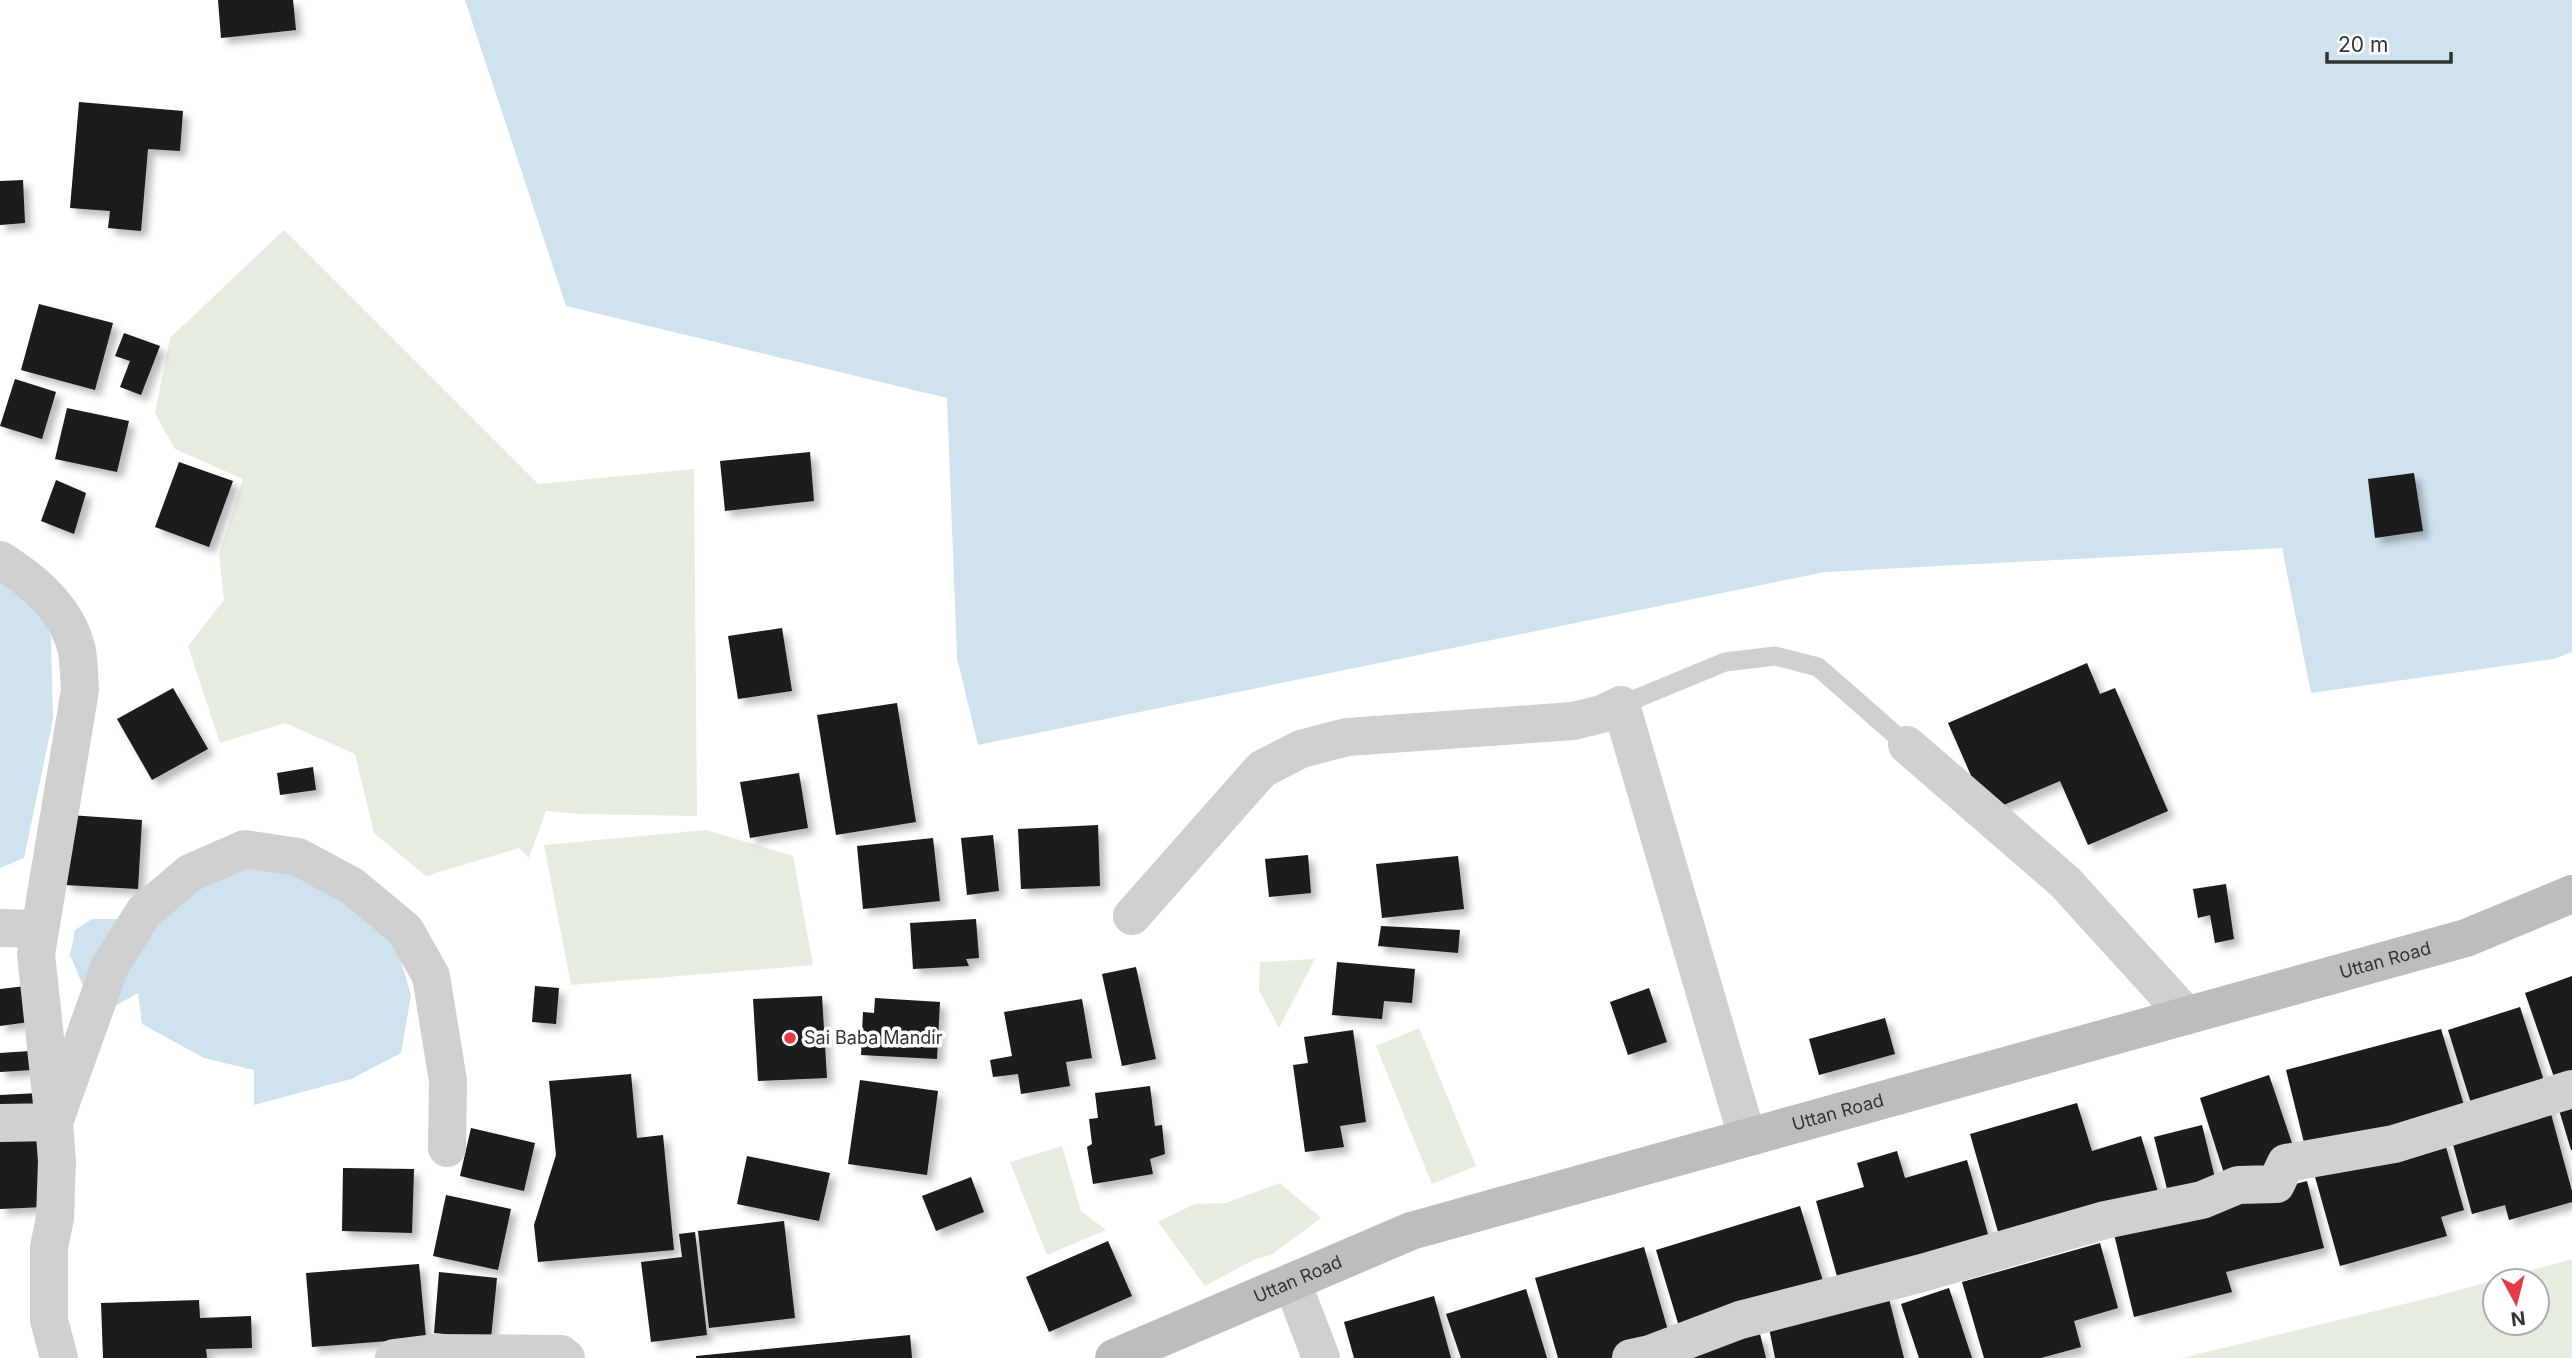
<svg xmlns="http://www.w3.org/2000/svg" width="2572" height="1358" font-family="Inter,sans-serif">
	<style>
		.green { fill: #e6ecdf; fill-rule: evenodd }
		.water { fill: #cfe2ee }
		.building { fill: #1a1a1a; filter: url(#shadow) }
		.lines { fill: none; stroke-linecap: round; stroke-linejoin: round }
		.lane { stroke: #d0d0d0; stroke-width: 19 }
		.street { stroke: #d0d0d0; stroke-width: 38 }
		.secondary { stroke: #bdbdbd; stroke-width: 38 }
		.poi-dot { fill: #e63946; stroke: #fff; stroke-width: 2.5 }
		.labels { text-anchor: middle; stroke-width: 7; stroke-linejoin: round; paint-order: stroke }
		.street-label { font-size: 18px; fill: #333; stroke: #fff }
		.poi-label { font-size: 18px; fill: #333; stroke: #fff; text-anchor: start }
	</style>
	<defs>
		<filter id="shadow"><feDropShadow dx="6" dy="6" stdDeviation="3.5" flood-color="#0004"/></filter>
	</defs>
	<rect width="100%" height="100%" fill="#fff"/>
	<g class="green">
		<path d="M284 230 538 484 694 469 697 816 579 814 546 811 529 858 519 848 426 876 374 833 355 754 285 723 220 743 188 646 224 600 219 554 243 479 175 449 155 413 170 338Z"/>
		<path d="M706 830 793 856 813 965 571 985 544 845Z"/>
		<path d="M1315 959 1279 1028 1259 990 1260 962Z"/>
		<path d="M1419 1028 1476 1166 1432 1184 1376 1046Z"/>
		<path d="M1062 1146 1081 1211 1106 1230 1047 1255 1010 1162Z"/>
		<path d="M1280 1183 1321 1218 1271 1255 1255 1259 1205 1286 1158 1222 1195 1204 1226 1203Z"/>
		<path d="M2572 1259V1358H2182L2433 1297ZM2495 1281H2537V1323H2495Z"/>
	</g>
	<g class="water">
		<path d="M465 0H2572V652L2553 659 2311 693 2282 548 1825 572 978 745 957 658 947 398 566 306Z"/>
		<path d="M0 569 33 594 51 637 53 719 24 858 0 868Z"/>
		<path d="M220 861 288 870 349 903 396 944 411 995 401 1053 351 1079 254 1105V1070L204 1058 142 1024 138 993 101 1014 85 991 70 955 75 930 92 919H120Z"/>
	</g>
	<g class="building">
		<path d="M218 0H293L296 30 221 38Z"/>
		<path d="M79 102 183 111 180 151 148 149 141 231 108 228 110 211 70 208Z"/>
		<path d="M23 180 25 223 0 225V181Z"/>
		<path d="M39 304 113 323 95 390 21 370Z"/>
		<path d="M124 333 160 346 141 395 120 387 130 361 115 356Z"/>
		<path d="M15 379 56 392 42 439 0 426Z"/>
		<path d="M67 408 129 421 117 472 55 459Z"/>
		<path d="M810 452 814 501 725 511 720 461Z"/>
		<path d="M179 462 233 481 209 547 155 527Z"/>
		<path d="M2414 473 2423 531 2375 538 2368 479Z"/>
		<path d="M56 480 86 493 74 534 41 521Z"/>
		<path d="M782 628 792 691 738 699 728 636Z"/>
		<path d="M2087 663 2100 694 2115 688 2168 811 2088 845 2060 781 1987 812 1948 723Z"/>
		<path d="M173 688 208 749 152 780 117 719Z"/>
		<path d="M897 703 916 822 836 835 817 715Z"/>
		<path d="M313 767 316 790 280 795 277 773Z"/>
		<path d="M799 773 808 828 750 838 740 782Z"/>
		<path d="M69 815 142 820 138 889 65 885Z"/>
		<path d="M1098 825 1100 886 1021 889 1018 829Z"/>
		<path d="M993 835 999 891 967 895 961 838Z"/>
		<path d="M933 838 940 901 863 909 857 846Z"/>
		<path d="M1308 855 1311 893 1269 897 1265 859Z"/>
		<path d="M1458 856 1464 909 1382 918 1376 864Z"/>
		<path d="M2226 884 2234 939 2215 943 2210 915 2198 918 2193 889Z"/>
		<path d="M976 919 979 958 966 959 969 966 913 969 910 923Z"/>
		<path d="M1381 926 1460 930 1458 953 1378 946Z"/>
		<path d="M1337 962 1415 969 1412 1003 1384 1001 1382 1019 1332 1015Z"/>
		<path d="M1136 967 1156 1059 1122 1066 1102 974Z"/>
		<path d="M2572 976V1078L2556 1083 2525 993Z"/>
		<path d="M26 986 29 1022 0 1026V989Z"/>
		<path d="M535 986 559 988 556 1024 532 1022Z"/>
		<path d="M1649 988 1667 1042 1628 1055 1610 1002Z"/>
		<path d="M822 996 827 1078 758 1081 753 999Z"/>
		<path d="M875 998 940 1002 937 1059 861 1055 863 1012 874 1013Z"/>
		<path d="M1082 999 1092 1058 1066 1062 1070 1086 1021 1094 1018 1074 993 1077 990 1060 1012 1056 1004 1012Z"/>
		<path d="M2520 1007 2547 1090 2474 1113 2448 1030Z"/>
		<path d="M1885 1018 1895 1054 1819 1075 1809 1039Z"/>
		<path d="M2441 1029 2467 1115 2307 1155 2286 1070Z"/>
		<path d="M1353 1030 1366 1122 1340 1126 1344 1147 1305 1152 1293 1065 1308 1063 1304 1037Z"/>
		<path d="M30 1051 32 1070 0 1072V1053Z"/>
		<path d="M631 1074 637 1138 663 1135 674 1250 538 1262 534 1225 556 1155 549 1081Z"/>
		<path d="M2269 1075 2296 1155 2227 1183 2200 1098Z"/>
		<path d="M860 1080 938 1091 927 1175 848 1164Z"/>
		<path d="M1150 1086 1155 1126 1162 1125 1165 1154 1150 1159 1153 1174 1093 1184 1087 1147 1092 1144 1089 1119 1098 1118 1095 1093Z"/>
		<path d="M39 1093 40 1117 0 1119V1095Z"/>
		<path d="M2572 1095V1150H2571L2556 1100Z"/>
		<path d="M2077 1103 2092 1151 2141 1136 2158 1192 2000 1239 1970 1134Z"/>
		<path d="M2548 1103 2572 1191V1202L2509 1220 2505 1205 2472 1214 2449 1130Z"/>
		<path d="M2202 1125 2218 1190 2170 1201 2154 1137Z"/>
		<path d="M471 1128 535 1143 524 1191 460 1176Z"/>
		<path d="M41 1132 43 1207 0 1209V1133Z"/>
		<path d="M2444 1140 2464 1210 2441 1217 2447 1236 2340 1266 2312 1166Z"/>
		<path d="M1897 1151 1905 1178 1967 1160 1991 1245 1840 1287 1816 1201 1864 1187 1857 1163Z"/>
		<path d="M747 1156 830 1173 819 1221 737 1204Z"/>
		<path d="M343 1168 414 1169 412 1233 342 1231Z"/>
		<path d="M971 1177 984 1212 936 1231 922 1196Z"/>
		<path d="M2307 1181 2324 1248 2226 1272 2232 1292 2134 1317 2113 1230Z"/>
		<path d="M446 1195 511 1209 498 1270 433 1256Z"/>
		<path d="M1800 1206 1826 1291 1681 1333 1656 1250Z"/>
		<path d="M784 1221 795 1318 709 1328 698 1231Z"/>
		<path d="M695 1232 707 1335 651 1342 641 1262 682 1257 679 1234Z"/>
		<path d="M1108 1241 1132 1296 1049 1332 1026 1277Z"/>
		<path d="M2100 1243 2118 1308 2074 1321 2081 1347 2041 1358H1984L1962 1282Z"/>
		<path d="M1644 1247 1669 1334 1651 1347 1611 1358H1558L1535 1278Z"/>
		<path d="M419 1264 426 1338 312 1347 306 1273Z"/>
		<path d="M439 1272 497 1278 491 1338 434 1333Z"/>
		<path d="M1949 1288 1972 1358H1919L1901 1304Z"/>
		<path d="M1526 1289 1547 1358H1461L1446 1314Z"/>
		<path d="M1888 1295 1904 1358H1775L1768 1323Z"/>
		<path d="M1434 1296 1451 1358H1354L1344 1322Z"/>
		<path d="M199 1300 200 1318 251 1316 252 1348 206 1349 207 1358H103L101 1303Z"/>
		<path d="M1760 1334 1766 1358H1667Z"/>
		<path d="M910 1335 912 1358H696V1356Z"/>
	</g>
	<g class="lines">
		<path class="lane" d="M1621 705 1725 662 1775 656 1818 667 1907 745"/>
		<g class="street">
			<path d="M0 560C34 581 68 610 77 651 79 664 79 677 80 690L36 954 54 1122 0 1123"/>
			<path d="M1907 745 2065 882 2186 1015"/>
			<path d="M1132 916 1262 769 1301 749 1347 737 1573 721 1602 714 1621 705 1747 1137"/>
			<path d="M0 928 40 929"/>
			<path d="M1292 1282 1321 1358"/>
			<path d="M59 1358 49 1320V1247L55 1218 57 1161 54 1122 110 966 144 912 190 873 245 849 298 857 352 886 405 930 431 976 448 1081 447 1148"/>
			<path d="M394 1358 434 1353 561 1354 566 1358"/>
			<path d="M1631 1358 1650 1354 1740 1320 1922 1273 2105 1220 2202 1200 2238 1185 2276 1184 2286 1163 2394 1144 2572 1089"/>
		</g>
		<path class="secondary" id="s1" d="M1114 1358 1411 1231 2466 938 2572 894"/>
	</g>
	<circle class="poi-dot" cx="790" cy="1038" r="7"/>
	<g class="labels">
		<g class="street-label">
			<text dy="6" stroke="none"><textPath href="#s1" startOffset="1334">Uttan Road</textPath></text>
			<text dy="6" stroke="none"><textPath href="#s1" startOffset="766">Uttan Road</textPath></text>
			<text dy="6" stroke="none"><textPath href="#s1" startOffset="200">Uttan Road</textPath></text>
		</g>
		<g class="poi-label">
			<text x="804" y="1044">Sai Baba Mandir</text>
		</g>
	</g>
	<g transform="translate(2516 1302) rotate(173)"><circle r="33" fill="#ffffff" stroke="#adadad" stroke-width="2"/>
	<path d="M0-5L12 26L0 18L-12 26Z" fill="#e63946"/>
	<text y="-10" font-size="19" font-weight="bold" text-anchor="middle" fill="#333333">N</text>
	</g>
	<path d="M2327 52v10h124v-10" fill="none" stroke="#333333" stroke-width="3.5"/>
	<text x="2338" y="52" font-size="21" fill="#333333" stroke="#ffffff" stroke-width="5" paint-order="stroke">20 m</text>
</svg>
